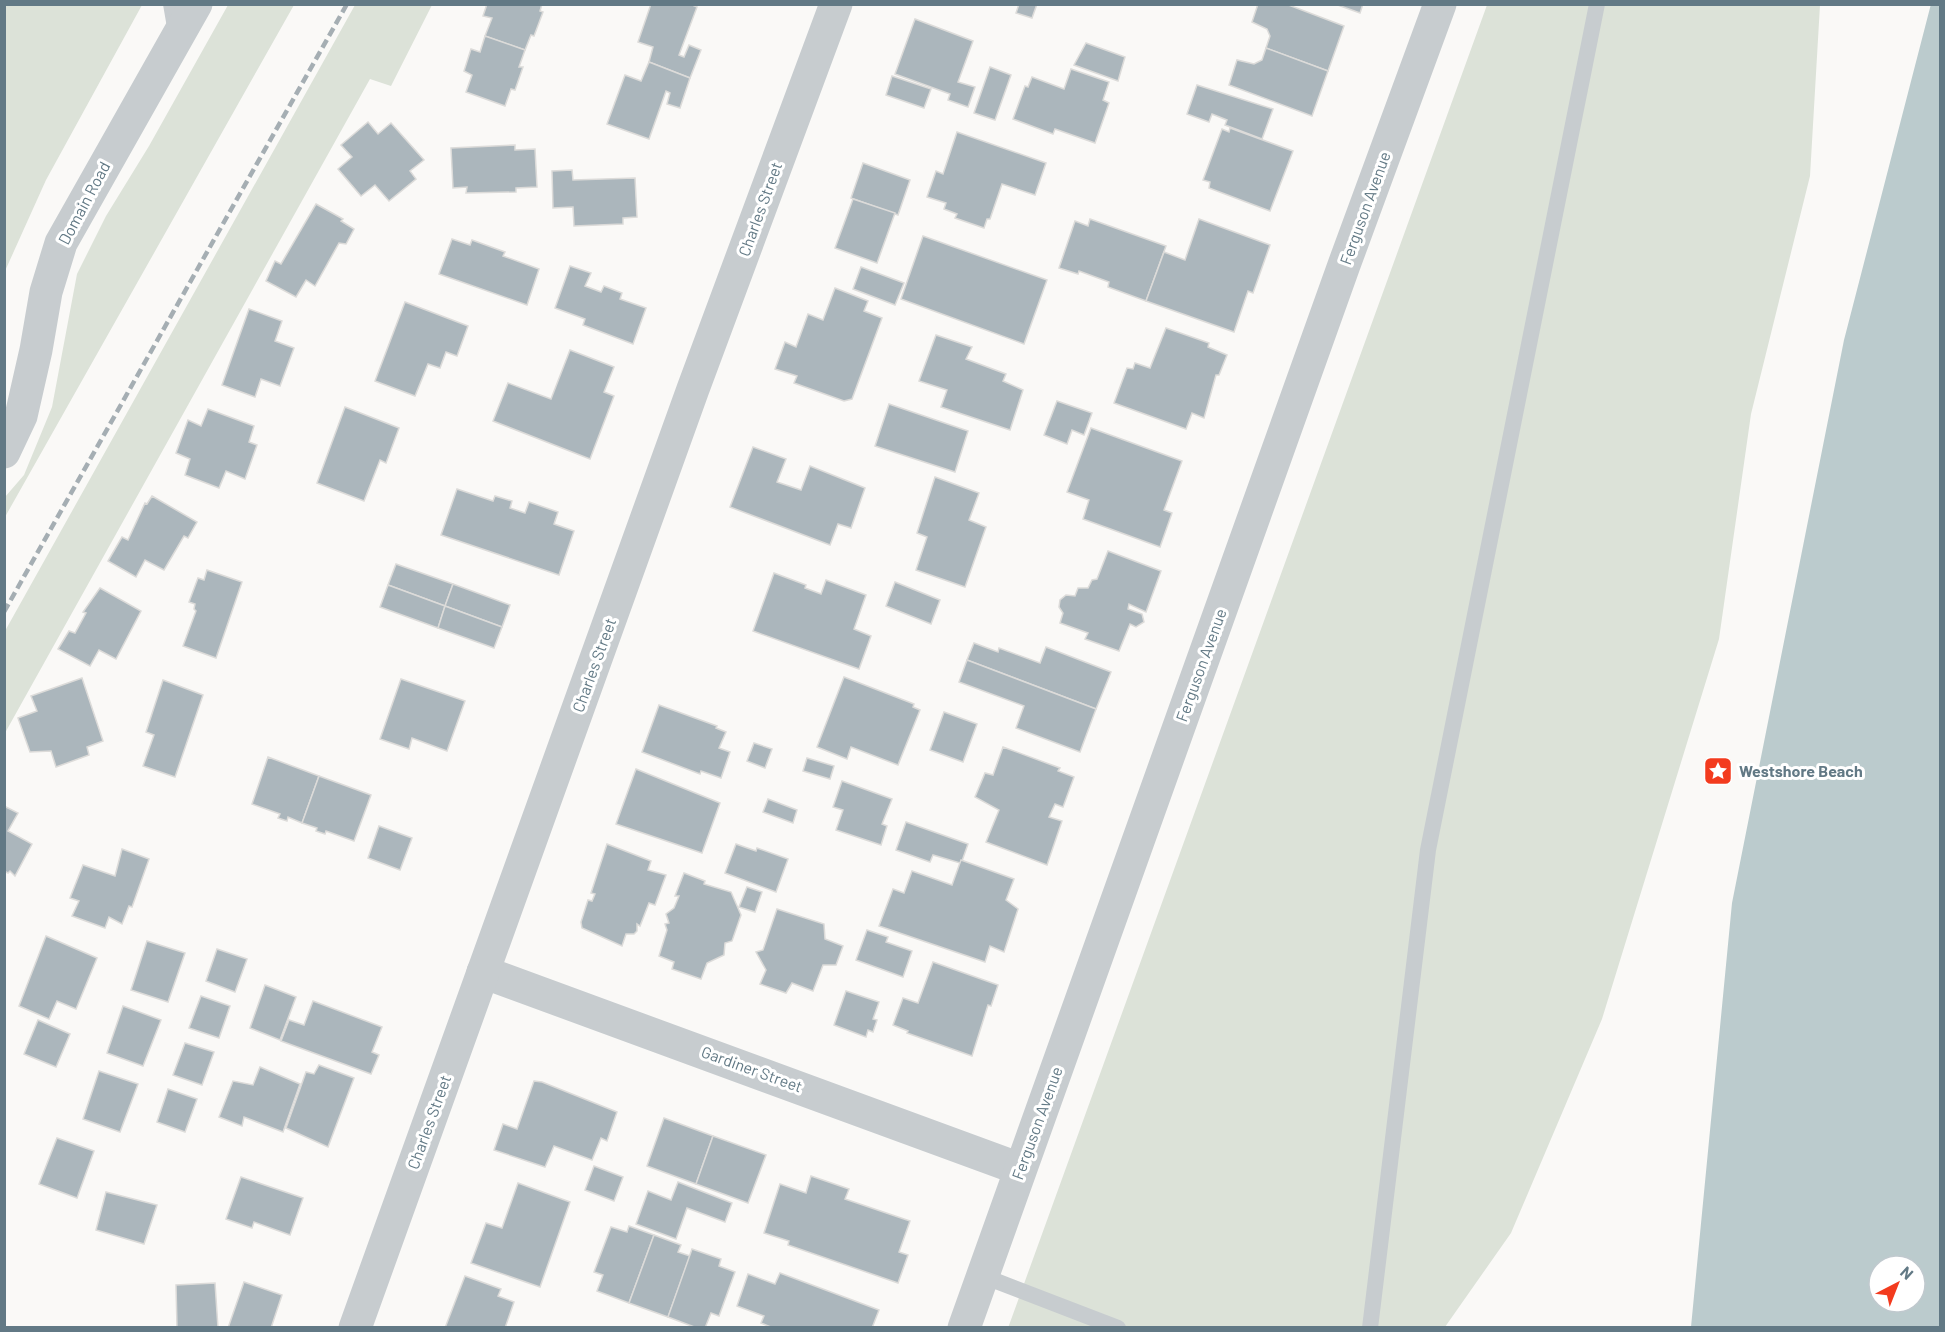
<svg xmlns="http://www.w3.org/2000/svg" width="1945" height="1332" font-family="Barlow,sans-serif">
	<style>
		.green { fill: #dce2d8 }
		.water { fill: #bbcbcd; fill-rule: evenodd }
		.building { fill: #abb6bc; stroke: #dcdbd9; stroke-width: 1.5 }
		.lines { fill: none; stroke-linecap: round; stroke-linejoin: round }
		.lane { stroke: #c7cccf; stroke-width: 16 }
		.street { stroke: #c7cccf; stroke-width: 33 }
		.rail { stroke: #a5aeb3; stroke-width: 4.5; stroke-dasharray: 9 4.5; stroke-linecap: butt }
		.labels { text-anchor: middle; stroke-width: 6; stroke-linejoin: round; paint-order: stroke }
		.street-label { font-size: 16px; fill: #627985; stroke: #fff }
		.poi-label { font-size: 16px; font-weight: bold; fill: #627985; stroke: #fff; text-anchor: start }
	</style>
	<rect width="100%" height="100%" fill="#faf9f7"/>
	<g class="green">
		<path d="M5 4 142 5 46 180 5 271Z"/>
		<path d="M228 5H294L5 517V497L24 475 52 407 77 274 106 216 149 146Z"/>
		<path d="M355 5H432L391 86 370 79 5 733V631Z"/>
		<path d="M1487 5H1820L1810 176 1751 414 1719 639 1602 1019 1511 1233 1445 1327 1008 1328Z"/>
	</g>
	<path class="water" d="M1931 4 1940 5V1327H1691L1732 903 1844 340ZM1879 1266H1915V1302H1879Z"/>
	<g class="building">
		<path d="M487 4H542L540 11 543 12 534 36 531 35 525 50 485 36 492 18 483 16Z"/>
		<path d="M651 4H690L697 7 679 55 684 57 689 45 701 50 690 78 649 62 653 47 638 42Z"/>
		<path d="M1019 4H1037L1032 18 1016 13Z"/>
		<path d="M1258 4H1286L1344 26 1328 71 1266 48 1270 36 1267 29 1252 22Z"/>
		<path d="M1335 4H1363L1360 13Z"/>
		<path d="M915 19 973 41 958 82 975 87 968 107 948 100 950 94 895 74Z"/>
		<path d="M485 36 525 50 519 67H523L515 90 511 89 505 106 466 92 472 75 464 71 471 49 480 52Z"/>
		<path d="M1086 43 1125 57 1118 81 1074 65Z"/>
		<path d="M1266 48 1328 71 1312 116 1229 85 1237 60 1254 64 1262 60Z"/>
		<path d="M649 62 690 78 680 108 667 104 670 93 666 91 649 139 607 124 625 75 641 81Z"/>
		<path d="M990 67 1011 75 995 120 974 113Z"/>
		<path d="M1071 69 1109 82 1103 100 1109 103 1095 143 1055 129 1053 134 1013 119 1025 86 1028 87 1032 77 1064 89Z"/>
		<path d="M892 76 931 89 924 108 886 95Z"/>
		<path d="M1197 85 1273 109 1262 139 1225 125 1227 120 1212 114 1209 122 1187 114Z"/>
		<path d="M368 122 378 134 391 123 424 160 410 171 416 179 389 201 375 185 361 196 338 169 352 157 341 145Z"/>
		<path d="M1230 128 1293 151 1270 211 1209 188 1210 182 1203 180 1222 129 1229 132Z"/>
		<path d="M957 132 1046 163 1035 195 1002 184 990 219H987L984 228 955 218 957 214 944 209 946 203 927 197 936 171 943 174Z"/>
		<path d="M515 145V150L535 149 537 187 516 188V192L466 193 467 187 453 188 451 148Z"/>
		<path d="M863 163 910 180 898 215 851 198Z"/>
		<path d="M572 170 573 180 635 178 637 217 623 218V224L574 226 573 207 553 208 552 171Z"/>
		<path d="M853 199 895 213 877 263 835 248Z"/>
		<path d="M316 204 343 219 341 221 354 229 346 244 339 243 315 286 306 280 296 297 266 281 275 261 281 264Z"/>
		<path d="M1090 219 1166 246 1146 301 1108 287 1109 282 1079 271 1078 274 1059 268 1075 221 1088 226Z"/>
		<path d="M1199 219 1270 245 1253 293 1248 291 1234 332 1146 301 1164 252 1185 260Z"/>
		<path d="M923 236 1047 280 1024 344 901 299Z"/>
		<path d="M452 239 470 245 472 240 505 252 503 256 539 269 527 305 439 274Z"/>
		<path d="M570 266 591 273 585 286 601 292 604 286 622 293 620 299 646 308 633 344 583 325 585 319 555 308Z"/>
		<path d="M861 267 904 283 895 305 853 289Z"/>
		<path d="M835 288 868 301 864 311 882 318 852 399 844 401 794 383 797 376 775 369 785 342 796 347 808 314 823 320Z"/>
		<path d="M405 302 468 326 457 356 446 352 440 368 428 364 415 396 375 381Z"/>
		<path d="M249 309 282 321 275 341 294 348 280 386 261 379 255 397 222 385Z"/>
		<path d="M1166 328 1209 343 1208 347 1227 355 1219 375H1216L1204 418 1192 413 1186 429 1114 403 1127 368 1133 369 1135 363 1150 368Z"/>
		<path d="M936 335 972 347 966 359 1006 374 1003 381 1023 390 1010 430 941 407 947 390 919 381Z"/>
		<path d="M570 350 614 367 604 392 614 396 590 459 493 421 508 383 551 399Z"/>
		<path d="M1057 401 1092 413 1084 435 1072 430 1067 444 1044 435Z"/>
		<path d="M889 404 968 431 955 472 875 446Z"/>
		<path d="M345 407 399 428 386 463 380 460 364 501 317 483Z"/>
		<path d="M208 409 254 426 249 442 257 445 245 479 226 471 219 488 185 475 190 459 176 453 188 420 201 426Z"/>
		<path d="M1091 428 1182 461 1164 510 1172 513 1160 547 1083 519 1089 500 1067 492Z"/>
		<path d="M753 447 786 459 777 482 801 490 810 466 865 488 851 528 838 524 830 545 730 507Z"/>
		<path d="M935 477 979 493 969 520 986 527 965 587 916 570 927 537 917 533Z"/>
		<path d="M457 489 493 501 495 496 512 501 510 508 525 513 529 502 558 512 554 524 574 531 559 575 441 535Z"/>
		<path d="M152 496 197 522 188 538 184 536 164 570 145 560 136 577 108 561 122 537 128 540 145 503 147 504Z"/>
		<path d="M1108 551 1161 571 1146 612 1129 604 1128 609 1142 614 1144 622 1136 627 1130 624 1119 651 1085 639 1088 633 1060 623 1063 613 1059 607 1060 600 1066 595 1075 596 1078 588H1088L1092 580 1097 579Z"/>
		<path d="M396 564 453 584 445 606 388 585Z"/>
		<path d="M207 570 242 582 216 658 183 646 196 611 194 609 195 604 189 602 198 578 204 580Z"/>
		<path d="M774 573 806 585 805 588 821 594 826 580 866 595 854 629 871 636 859 669 753 631Z"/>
		<path d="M895 582 940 600 931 624 886 606Z"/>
		<path d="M453 584 510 605 502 627 445 606Z"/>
		<path d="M388 585 445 606 438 628 380 607Z"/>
		<path d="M100 588 141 611 116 659 99 650 90 666 58 649 69 631 75 633 86 613 83 612Z"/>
		<path d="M445 606 502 627 494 648 438 628Z"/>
		<path d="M974 643 998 652 999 648 1040 663 1046 647 1111 672 1096 709 967 660Z"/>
		<path d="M967 660 1096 709 1080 752 1016 728 1024 706 959 682Z"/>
		<path d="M844 677 914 704 913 707 920 710 898 765 851 747 847 759 817 747Z"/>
		<path d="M82 678 103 741 87 747 89 755 56 767 51 751 30 752 18 718 37 711 31 696Z"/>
		<path d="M401 679 465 701 447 751 412 738 409 749 380 739Z"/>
		<path d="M163 680 203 695 175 777 143 766 154 735 146 732Z"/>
		<path d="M659 705 717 726 716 728 726 732 719 748 730 752 721 778 701 771 700 774 642 752Z"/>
		<path d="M944 712 977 724 963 762 930 750Z"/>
		<path d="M754 743 772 749 765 768 747 761Z"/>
		<path d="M1003 747 1060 768 1058 771 1074 777 1063 807 1055 804 1049 817 1062 821 1047 865 986 842 999 810 975 797 985 773 993 775Z"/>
		<path d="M268 757 319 776 302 823 288 817 287 821 278 818 280 814 252 804Z"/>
		<path d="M807 758 834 766 830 779 803 771Z"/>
		<path d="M636 769 720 803 702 853 616 824Z"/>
		<path d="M319 776 371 795 354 841 326 831 325 834 316 831 317 828 302 823Z"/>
		<path d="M842 781 892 799 882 824 887 826 881 845 836 830 843 810 833 807Z"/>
		<path d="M768 799 797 810 793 823 763 812Z"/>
		<path d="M4 806 18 813 8 831 32 844 15 876 10 871 8 873 4 871Z"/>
		<path d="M906 822 968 844 962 861 960 863 933 855 930 862 896 850Z"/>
		<path d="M379 826 412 838 400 870 368 858Z"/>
		<path d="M607 844 651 861 648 870 666 875 655 905 649 903 640 926 637 924V931L634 934H626L622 946 582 928 581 922 588 900 592 901 595 894 591 893Z"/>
		<path d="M736 844 756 851 757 848 788 859 776 892 725 873Z"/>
		<path d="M122 849 149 859 132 907 129 906 122 924 109 917 105 928 72 916 79 901 70 898 83 865 115 876Z"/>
		<path d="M961 860 1014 879 1006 900 1018 909 1004 952 990 946 985 962 879 926 893 889 904 893 912 871 952 885Z"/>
		<path d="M684 873 705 881 704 884 731 892 741 915 732 941 725 943 724 955 707 963 701 979 672 969 674 962 659 956 667 930 665 924 669 923 666 914 674 908 679 896H675Z"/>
		<path d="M747 887 762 892 755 912 739 907Z"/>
		<path d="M777 909 824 924 825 939 843 946 836 965H823L813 991 792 983 786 993 760 984 766 970 756 952 763 950Z"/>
		<path d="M867 930 888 937 886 942 912 951 903 977 856 960Z"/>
		<path d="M46 936 97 958 76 1009 57 1001 49 1019 19 1006Z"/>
		<path d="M147 941 185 953 168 1002 131 990Z"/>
		<path d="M217 949 247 959 235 992 206 981Z"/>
		<path d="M933 962 998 985 991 1006 988 1005 972 1056 907 1033 908 1031 893 1025 903 998 918 1003Z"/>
		<path d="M265 985 296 997 280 1040 250 1028Z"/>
		<path d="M846 991 879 1002 873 1019 877 1020 873 1032 868 1030 866 1037 834 1025Z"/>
		<path d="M201 996 230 1006 219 1038 189 1028Z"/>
		<path d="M313 1001 382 1027 372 1052 379 1055 371 1074 281 1041 289 1020 304 1025Z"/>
		<path d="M123 1006 161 1020 143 1066 107 1053Z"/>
		<path d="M38 1020 70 1034 56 1067 24 1054Z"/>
		<path d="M185 1043 214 1052 202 1085 173 1075Z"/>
		<path d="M319 1065 354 1078 328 1147 286 1128 306 1072 314 1074Z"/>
		<path d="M260 1067 300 1084 283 1132 244 1117 242 1126 219 1117 233 1081 253 1085Z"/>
		<path d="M99 1071 138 1084 120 1132 83 1119Z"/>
		<path d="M534 1081 542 1082 617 1112 607 1141 601 1138 592 1160 554 1146 545 1167 494 1150 503 1124 517 1129Z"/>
		<path d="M168 1089 197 1099 185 1132 157 1122Z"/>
		<path d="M664 1118 713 1136 696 1184 647 1166Z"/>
		<path d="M713 1136 766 1155 748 1203 696 1184Z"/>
		<path d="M57 1138 94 1151 77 1198 39 1184Z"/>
		<path d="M594 1166 623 1177 614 1201 585 1190Z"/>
		<path d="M811 1176 849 1189 845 1199 910 1221 899 1252 908 1255 898 1283 788 1245 789 1241 764 1233 780 1184 806 1193Z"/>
		<path d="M241 1177 303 1198 290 1235 254 1222 252 1228 226 1219Z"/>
		<path d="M678 1182 732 1203 725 1222 687 1208 676 1239 636 1224 648 1191 671 1200Z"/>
		<path d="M518 1183 570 1202 540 1287 471 1263 486 1223 502 1228Z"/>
		<path d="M106 1192 157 1205 144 1244 96 1230Z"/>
		<path d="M629 1226 654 1235 629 1303 597 1291 603 1275 594 1272 611 1227 627 1232Z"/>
		<path d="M654 1235 681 1245 678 1252 690 1256 668 1317 629 1303Z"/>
		<path d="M692 1249 721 1259 719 1266 735 1272 719 1316 711 1313 705 1328H697L668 1317Z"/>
		<path d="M780 1273 879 1310 872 1328H773L761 1323 764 1316 737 1306 748 1274 775 1284Z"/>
		<path d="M465 1276 501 1289 498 1296 514 1302 505 1328H445Z"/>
		<path d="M244 1282 282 1295 271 1328H228Z"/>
		<path d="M215 1283 218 1328H177L176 1285Z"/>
	</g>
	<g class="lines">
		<g class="lane">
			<path d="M171 4 176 33"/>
			<path d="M983 1276 1118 1328"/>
			<path d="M1370 1328 1428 850 1597 4"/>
		</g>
		<g class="street">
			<path d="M4 452 21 416 36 350 46 292 61 243 196 4"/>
			<path d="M483 972 1020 1169"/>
			<path d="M355 1328 693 389 836 4"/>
			<path d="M964 1328 1344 265 1440 4"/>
		</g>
		<path class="rail" d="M4 612 347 4"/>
	</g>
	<defs>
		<g id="sight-square" transform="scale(1.5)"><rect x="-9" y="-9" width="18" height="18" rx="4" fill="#f33b1e" stroke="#fff"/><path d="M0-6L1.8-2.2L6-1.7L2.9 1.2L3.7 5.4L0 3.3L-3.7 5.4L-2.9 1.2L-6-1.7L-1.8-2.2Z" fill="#fff"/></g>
	</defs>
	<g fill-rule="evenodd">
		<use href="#sight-square" x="1718" y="771"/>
	</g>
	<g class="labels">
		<g class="street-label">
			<text transform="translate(84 203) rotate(-62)" y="6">Domain Road</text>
			<text transform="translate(1365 208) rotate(-70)" y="6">Ferguson Avenue</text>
			<text transform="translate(760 209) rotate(-70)" y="6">Charles Street</text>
			<text transform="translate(594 665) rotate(-70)" y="6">Charles Street</text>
			<text transform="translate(1201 665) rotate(-70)" y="6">Ferguson Avenue</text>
			<text transform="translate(752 1069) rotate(20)" y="6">Gardiner Street</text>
			<text transform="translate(429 1122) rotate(-70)" y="6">Charles Street</text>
			<text transform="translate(1037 1123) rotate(-70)" y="6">Ferguson Avenue</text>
		</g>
		<g class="poi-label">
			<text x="1739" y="777">Westshore Beach</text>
		</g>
	</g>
	<rect width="1945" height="1332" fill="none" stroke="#627985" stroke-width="12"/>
	<g transform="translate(1897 1284) rotate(42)"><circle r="28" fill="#ffffff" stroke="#c0c9ce" stroke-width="1.5"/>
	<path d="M0-4.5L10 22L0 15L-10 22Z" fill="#f33b1e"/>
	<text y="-9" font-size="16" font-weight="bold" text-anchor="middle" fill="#627985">N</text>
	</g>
</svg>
